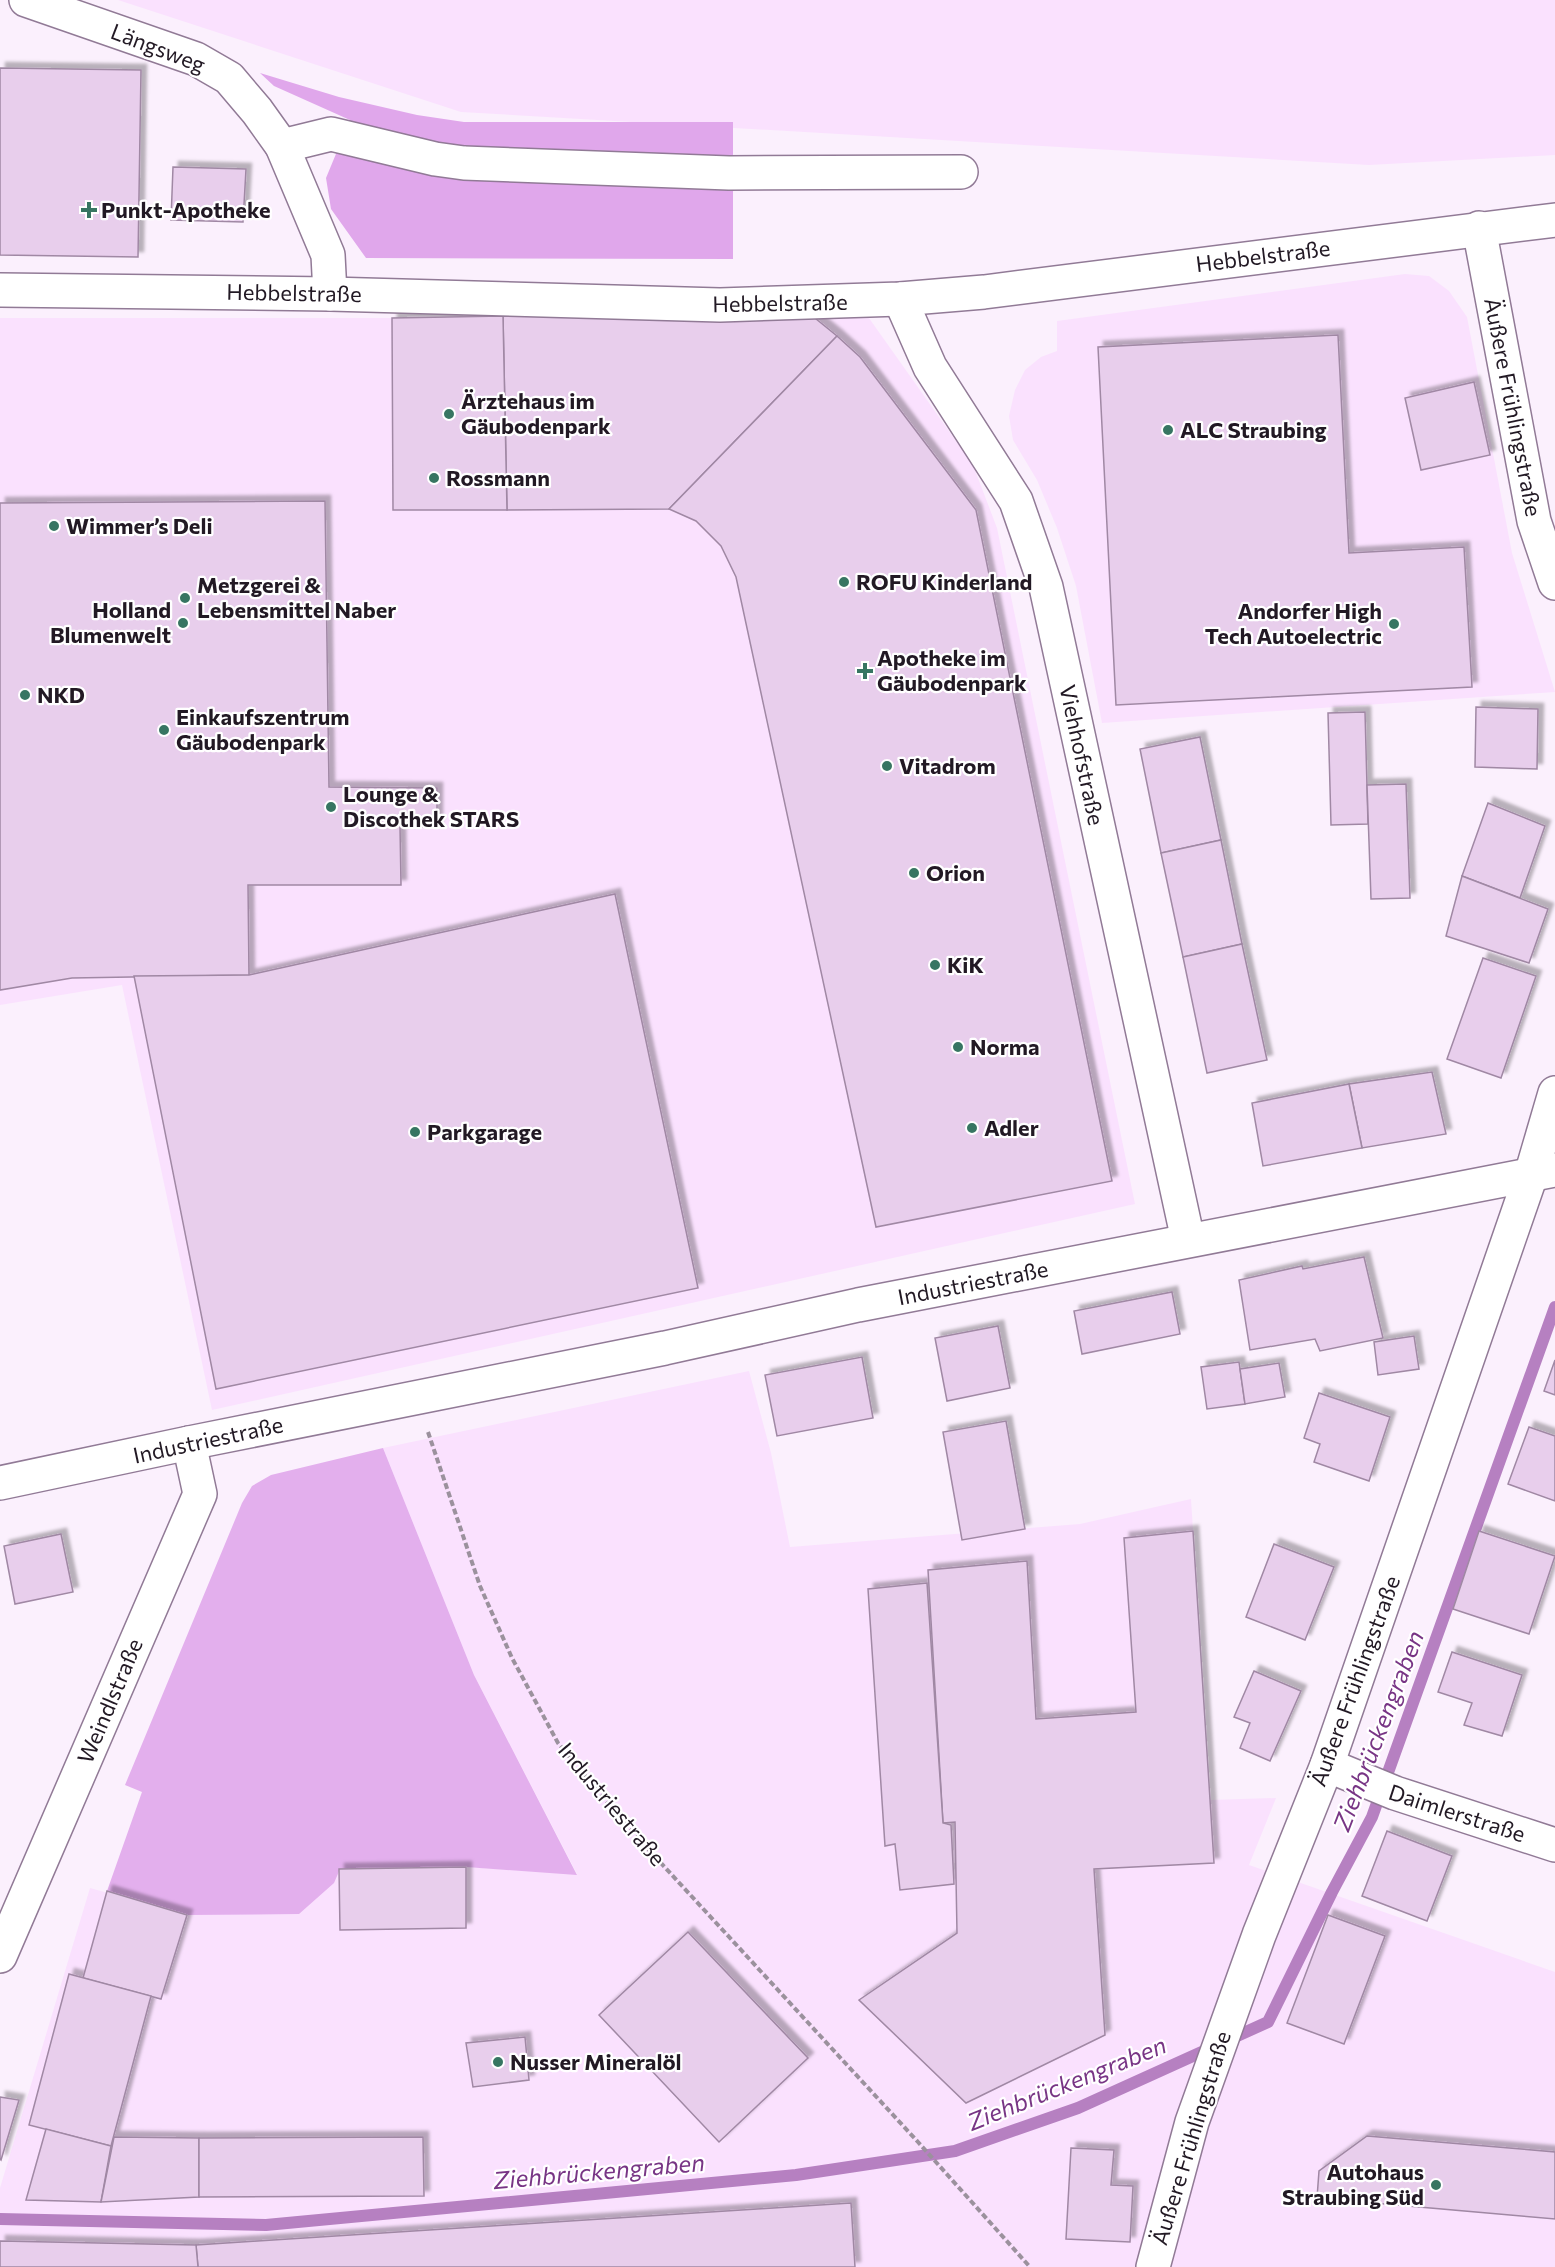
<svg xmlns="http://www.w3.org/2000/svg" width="1555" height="2267" font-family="Commissioner,sans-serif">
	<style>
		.built { fill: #fae1fe }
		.green { fill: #e3afed }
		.forest { fill: #e0a7eb }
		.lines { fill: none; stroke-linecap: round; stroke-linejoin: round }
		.stream { stroke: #b680c1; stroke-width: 12 }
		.building { fill: #e8ceec; stroke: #a088a4; stroke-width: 1.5; filter: url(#shadow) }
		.minor-casing { stroke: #917a96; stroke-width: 36 }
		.path { stroke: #9b919d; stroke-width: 4; stroke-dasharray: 6 3; stroke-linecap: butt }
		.minor { stroke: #fff; stroke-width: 33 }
		.poi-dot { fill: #377562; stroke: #fff; stroke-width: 2 }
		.labels { text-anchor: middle; stroke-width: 4.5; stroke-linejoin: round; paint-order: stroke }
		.street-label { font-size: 22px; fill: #221924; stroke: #fff }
		.poi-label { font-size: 22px; font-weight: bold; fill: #221924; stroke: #fff; text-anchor: start }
		.water-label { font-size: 24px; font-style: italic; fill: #783585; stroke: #fff }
	</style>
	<defs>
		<filter id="shadow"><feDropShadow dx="5.5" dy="-5.5" stdDeviation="1.5" flood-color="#0004"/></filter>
	</defs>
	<rect width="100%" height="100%" fill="#fbf0fd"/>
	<g class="built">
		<path d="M118 0H1555V155L1369 165 461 112Z"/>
		<path d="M1405 274 1429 276 1449 291 1467 317 1512 553 1555 692 1102 723 1076 586 1057 528 1037 480 1013 440 1009 416 1015 390 1025 370 1041 357 1057 351V321Z"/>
		<path d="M805 310 864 311 973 465 997 528 1135 1204 212 1410 122 985 0 1005V318H392Z"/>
		<path d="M749 1371 771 1453 790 1547 1080 1524 1191 1499 1210 1800 1276 1798 1249 1865 1555 1972V2267H0V2188L90 1888 187 1915 339 1869 466 1867 577 1874 474 1675 383 1448Z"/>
	</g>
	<path class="green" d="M383 1448 474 1675 577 1875 466 1867 340 1869 334 1883 299 1914 187 1915 107 1891 142 1792 125 1785 242 1503 252 1486 271 1475Z"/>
	<path class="forest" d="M260 73 339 97 417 115 464 122H733V259L366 258 331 209 326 178 350 120 274 86Z"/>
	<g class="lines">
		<path class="stream" d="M0 2219 266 2225 796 2175 955 2151 1078 2108 1268 2022 1332 1892 1372 1817 1555 1307"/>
	</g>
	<g class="building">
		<path d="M0 68 141 70 138 257 0 255Z"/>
		<path d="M173 167 246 169 243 222 171 220Z"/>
		<path d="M805 310 837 336 669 509 507 510 503 316Z"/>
		<path d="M503 316 507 510H393L392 318Z"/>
		<path d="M1338 335 1349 553 1464 547 1472 687 1116 705 1098 347Z"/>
		<path d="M837 336 860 357 976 510 1112 1181 876 1227 736 577 721 546 696 521 669 509Z"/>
		<path d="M1474 382 1490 455 1421 470 1405 398Z"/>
		<path d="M325 501 329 787 437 788V827H400L401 885H248L249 975 72 978 0 990V503Z"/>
		<path d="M1476 707 1538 709 1537 769 1475 767Z"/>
		<path d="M1365 712 1368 824 1331 825 1328 713Z"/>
		<path d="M1200 737 1221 840 1161 853 1140 749Z"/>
		<path d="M1406 784 1410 898 1371 899 1367 785Z"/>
		<path d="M1488 803 1545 826 1520 898 1462 876Z"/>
		<path d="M1221 840 1242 944 1183 957 1161 853Z"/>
		<path d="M1462 876 1548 909 1529 963 1446 936Z"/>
		<path d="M615 894 698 1288 216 1389 134 976 249 975Z"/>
		<path d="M1242 944 1267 1060 1207 1073 1183 957Z"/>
		<path d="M1483 958 1536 976 1501 1078 1447 1059Z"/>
		<path d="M1432 1072 1446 1134 1362 1148 1349 1084Z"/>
		<path d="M1349 1084 1362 1148 1263 1166 1252 1103Z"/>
		<path d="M1364 1257 1383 1338 1320 1351 1315 1339 1250 1350 1239 1280 1302 1266 1303 1269Z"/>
		<path d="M1172 1292 1180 1334 1082 1354 1074 1311Z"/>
		<path d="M998 1326 1010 1388 947 1401 935 1338Z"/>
		<path d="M1414 1336 1419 1369 1378 1375 1374 1342Z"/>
		<path d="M862 1357 873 1418 777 1436 765 1375Z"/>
		<path d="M1555 1360V1395L1544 1391Z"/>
		<path d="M1239 1362 1245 1404 1207 1409 1201 1367Z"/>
		<path d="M1279 1363 1285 1397 1245 1404 1240 1369Z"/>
		<path d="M1319 1393 1390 1417 1369 1481 1314 1462 1320 1444 1304 1438Z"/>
		<path d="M1006 1421 1025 1529 962 1540 943 1432Z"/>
		<path d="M1529 1427 1555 1436V1501L1508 1484Z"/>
		<path d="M1193 1531 1214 1863 1094 1869 1105 2035 966 2103 859 2000 957 1933 955 1822 943 1823 928 1570 1027 1561 1036 1719 1136 1712 1124 1538Z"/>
		<path d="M1479 1531 1555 1556 1529 1634 1453 1609Z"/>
		<path d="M61 1534 73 1592 15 1604 4 1546Z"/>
		<path d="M1274 1544 1334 1567 1305 1640 1246 1617Z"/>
		<path d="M927 1583 943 1823 951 1825 954 1884 900 1890 895 1844 885 1846 868 1589Z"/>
		<path d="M1452 1652 1522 1675 1502 1736 1464 1725 1472 1703 1438 1692Z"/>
		<path d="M1254 1671 1301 1691 1270 1761 1240 1748 1250 1723 1234 1717Z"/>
		<path d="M1387 1831 1452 1856 1427 1921 1362 1896Z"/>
		<path d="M466 1867V1928L340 1930 339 1869Z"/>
		<path d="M107 1891 187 1915 161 1999 83 1978Z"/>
		<path d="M1328 1915 1385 1936 1344 2044 1287 2023Z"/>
		<path d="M688 1932 808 2058 719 2142 599 2015Z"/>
		<path d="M69 1974 151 1996 111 2146 29 2125Z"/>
		<path d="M525 2037 529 2080 473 2087 466 2043Z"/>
		<path d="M0 2097 19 2100 1 2160 0 2159Z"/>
		<path d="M46 2129 111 2146 101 2202 26 2200Z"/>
		<path d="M1367 2136 1555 2152V2219L1317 2198 1319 2171Z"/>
		<path d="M114 2137 199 2138V2197L101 2202Z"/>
		<path d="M423 2137 424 2196 199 2197V2138Z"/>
		<path d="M1071 2148 1114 2150 1111 2185 1133 2186 1130 2242 1066 2239Z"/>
		<path d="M851 2203 855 2267H198L196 2245Z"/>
		<path d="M0 2241 196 2245 198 2267H0Z"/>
	</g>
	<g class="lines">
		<g class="minor-casing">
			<g id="minor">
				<path d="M26 0 196 59 229 78 257 111 282 146 328 255 330 294"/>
				<path d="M282 146 331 134 435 159 464 163 729 173 961 172"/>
				<path d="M1479 228 1534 521 1555 583"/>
				<path d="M0 290 330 294 720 305 900 299 984 292 1555 220"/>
				<path d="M900 299 930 367 1016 501 1046 587 1188 1240"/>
				<path d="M0 1483 189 1443 665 1348 858 1305 1555 1170"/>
				<path d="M1327 1765 1395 1793 1555 1845"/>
				<path d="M0 1956 200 1494 189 1443"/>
				<path d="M1153 2267 1192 2122 1259 1935 1327 1765 1531 1175 1555 1093"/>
			</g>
		</g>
		<path class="path" d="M428 1432 480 1586 512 1658 558 1743 625 1824 918 2142 1030 2267"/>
		<use href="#minor" class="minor"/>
	</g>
	<g class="poi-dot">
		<path d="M86 201h6v6h6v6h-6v6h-6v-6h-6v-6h6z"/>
		<circle cx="449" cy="414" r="6"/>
		<circle cx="1168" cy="430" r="6"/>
		<circle cx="434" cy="478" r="6"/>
		<circle cx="54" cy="526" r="6"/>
		<circle cx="844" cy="582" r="6"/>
		<circle cx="185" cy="598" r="6"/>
		<circle cx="183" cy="623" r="6"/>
		<circle cx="1394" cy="624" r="6"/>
		<path d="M862 662h6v6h6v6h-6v6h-6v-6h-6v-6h6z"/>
		<circle cx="25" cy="695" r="6"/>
		<circle cx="164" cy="730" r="6"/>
		<circle cx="887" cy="766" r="6"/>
		<circle cx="331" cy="807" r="6"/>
		<circle cx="914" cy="873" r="6"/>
		<circle cx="935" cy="965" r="6"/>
		<circle cx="958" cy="1047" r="6"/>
		<circle cx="972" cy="1128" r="6"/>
		<circle cx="415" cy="1132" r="6"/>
		<circle cx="498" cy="2062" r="6"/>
		<circle cx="1436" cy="2185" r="6"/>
	</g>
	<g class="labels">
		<g class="street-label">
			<text transform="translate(158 48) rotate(21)" y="8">Längsweg</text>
			<text transform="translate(1263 256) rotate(-7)" y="8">Hebbelstraße</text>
			<text transform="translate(294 293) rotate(1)" y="8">Hebbelstraße</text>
			<text transform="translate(780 303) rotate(-1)" y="8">Hebbelstraße</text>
			<text transform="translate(1513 407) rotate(79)" y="8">Äußere Frühlingstraße</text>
			<text transform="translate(1082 755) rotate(78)" y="8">Viehhofstraße</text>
			<text transform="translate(973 1283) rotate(-11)" y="8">Industriestraße</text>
			<text transform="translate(208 1440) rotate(-12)" y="8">Industriestraße</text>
			<text transform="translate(1355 1681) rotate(-70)" y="8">Äußere Frühlingstraße</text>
			<text transform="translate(110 1701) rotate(-67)" y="8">Weindlstraße</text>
			<text transform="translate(612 1804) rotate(50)" y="8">Industriestraße</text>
			<text transform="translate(1457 1813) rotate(18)" y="8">Daimlerstraße</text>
			<text transform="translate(1191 2138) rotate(-73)" y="8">Äußere Frühlingstraße</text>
		</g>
		<g class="poi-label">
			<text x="101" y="218">Punkt-Apotheke</text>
			<text x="461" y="409">Ärztehaus im<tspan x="461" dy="25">Gäubodenpark</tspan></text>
			<text x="1180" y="438">ALC Straubing</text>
			<text x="446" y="486">Rossmann</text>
			<text x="66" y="534">Wimmer’s Deli</text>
			<text x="856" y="590">ROFU Kinderland</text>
			<text x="197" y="593">Metzgerei &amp;<tspan x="197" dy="25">Lebensmittel Naber</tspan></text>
			<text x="171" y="618" text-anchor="end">Holland<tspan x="171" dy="25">Blumenwelt</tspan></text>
			<text x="1382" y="619" text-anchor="end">Andorfer High<tspan x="1382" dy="25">Tech Autoelectric</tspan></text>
			<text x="877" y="666">Apotheke im<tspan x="877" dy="25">Gäubodenpark</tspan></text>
			<text x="37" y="703">NKD</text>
			<text x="176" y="725">Einkaufszentrum<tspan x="176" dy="25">Gäubodenpark</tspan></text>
			<text x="899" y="774">Vitadrom</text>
			<text x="343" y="802">Lounge &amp;<tspan x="343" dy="25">Discothek STARS</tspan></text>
			<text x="926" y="881">Orion</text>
			<text x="947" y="973">KiK</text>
			<text x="970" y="1055">Norma</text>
			<text x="984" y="1136">Adler</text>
			<text x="427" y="1140">Parkgarage</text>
			<text x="510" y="2070">Nusser Mineralöl</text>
			<text x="1424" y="2180" text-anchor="end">Autohaus<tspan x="1424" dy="25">Straubing Süd</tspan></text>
		</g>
		<g class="water-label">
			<text transform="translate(1379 1731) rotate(-69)" y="8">Ziehbrückengraben</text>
			<text transform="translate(1067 2084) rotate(-22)" y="8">Ziehbrückengraben</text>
			<text transform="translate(599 2172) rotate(-5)" y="8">Ziehbrückengraben</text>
		</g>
	</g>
</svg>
